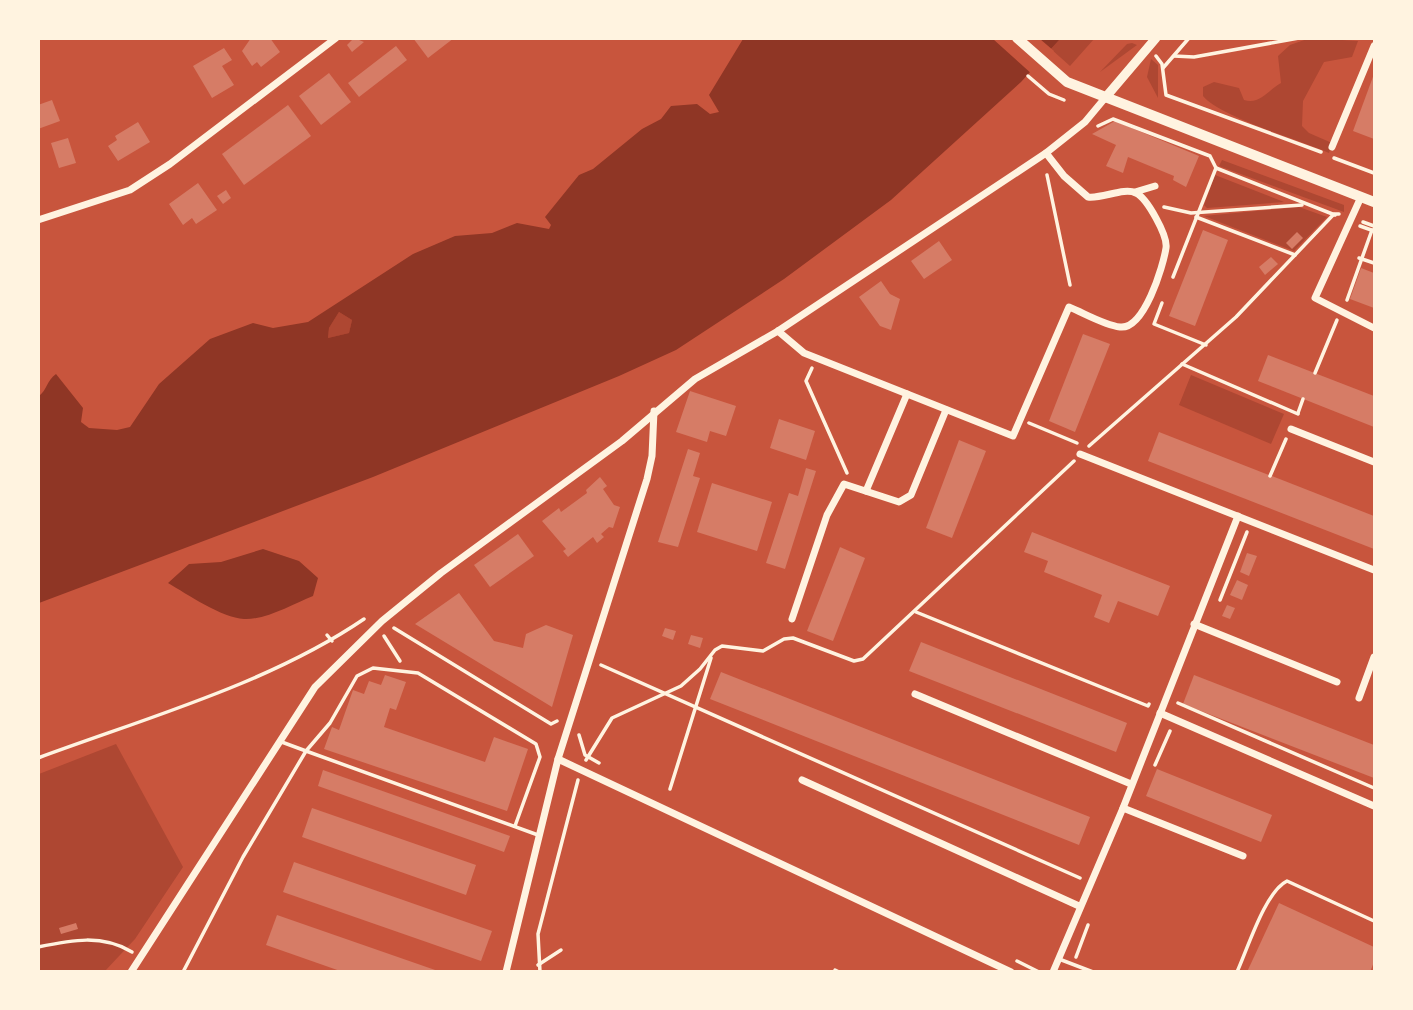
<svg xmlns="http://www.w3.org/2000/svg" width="1413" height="1010" font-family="'Asap Condensed',sans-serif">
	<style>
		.green { fill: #ae4732 }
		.water { fill: #8f3625; fill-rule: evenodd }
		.pier { fill: #c8553d }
		.building { fill: #d67c66 }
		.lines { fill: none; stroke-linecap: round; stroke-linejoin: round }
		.path { stroke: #fff3e0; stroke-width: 3.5 }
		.service { stroke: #fff3e0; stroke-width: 3.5 }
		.minor { stroke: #fff3e0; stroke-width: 7 }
		.tertiary { stroke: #fff3e0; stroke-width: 9 }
		.secondary { stroke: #fff3e0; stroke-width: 10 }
	</style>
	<rect width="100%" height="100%" fill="#c8553d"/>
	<g class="green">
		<path d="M1310 38 1358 41 1352 57 1324 62 1303 101 1302 126 1309 133 1332 143 1329 153C1300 140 1220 117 1203 96V87L1214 82 1239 88 1244 100C1260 105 1268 90 1281 83L1278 56 1290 45Z"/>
		<path d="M1060 39H1094L1070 66 1051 49Z"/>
		<path d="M1132 43 1137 45 1100 72 1127 44Z"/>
		<path d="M1151 59 1158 65V98L1147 77Z"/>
		<path d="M1222 160 1344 205V212L1219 166Z"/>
		<path d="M1215 175 1284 202 1207 208 1204 205Z"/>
		<path d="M1299 207 1327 217 1294 251 1204 216Z"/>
		<path d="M339 312 352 320 349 333 328 338 329 328Z"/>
		<path d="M1191 375 1284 414 1271 444 1179 405Z"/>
		<path d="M116 744 183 867 135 939 105 971 39 972V774Z"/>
	</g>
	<g class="water">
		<path d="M743 39H1060L1021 82 891 200 784 279 676 350 619 376 373 477 39 603V396C47 390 47 380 56 374L83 408 81 422 89 428 117 430 130 427 159 384 210 339 253 323 273 328 308 322 413 254 455 236 492 233 517 223 549 229 551 225 545 217 579 175 593 169 642 129 661 119 671 106 697 104 710 114 719 112 709 95ZM339 312 352 320 349 333 328 338 329 328Z"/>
		<path d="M263 549 299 561 318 578 313 596C293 604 266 620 244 619 222 618 187 594 168 583L189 564 221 562Z"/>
	</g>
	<path class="pier" d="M993 39H1040L1054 51 1033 75Z"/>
	<g class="building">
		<path d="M251 38H270L280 52 261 67 257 62 252 66 242 51Z"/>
		<path d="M354 38 364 42 352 52 347 45Z"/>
		<path d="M413 38H454L428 58Z"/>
		<path d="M396 46 407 60 359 97 348 83Z"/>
		<path d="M224 48 232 60 222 66 234 85 212 98 193 66Z"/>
		<path d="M329 73 351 102 321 125 299 96Z"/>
		<path d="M1374 74V139L1353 131Z"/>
		<path d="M52 100 60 121 38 129V105Z"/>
		<path d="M288 105 311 136 244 185 222 154Z"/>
		<path d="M1115 121 1199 156 1186 187 1173 180 1174 176 1128 157 1123 173 1106 166 1116 145 1092 134Z"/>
		<path d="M138 122 150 142 118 161 108 146 117 140 115 136Z"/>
		<path d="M68 138 76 163 59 168 51 143Z"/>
		<path d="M198 183 217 210 196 224 192 218 183 225 169 204Z"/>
		<path d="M226 190 231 198 223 204 217 196Z"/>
		<path d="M1203 230 1228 240 1195 326 1169 316Z"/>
		<path d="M1297 232 1303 238 1292 249 1286 243Z"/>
		<path d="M939 241 952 260 924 279 911 261Z"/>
		<path d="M1271 257 1278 264 1265 275 1259 267Z"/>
		<path d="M1361 268 1374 273V308L1350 299Z"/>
		<path d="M881 281 890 294 900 299 891 330 880 326 859 297Z"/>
		<path d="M1083 334 1110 344 1075 432 1049 421Z"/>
		<path d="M1268 355 1374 396V427L1258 381Z"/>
		<path d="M690 391 736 406 726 436 710 431 707 442 676 432Z"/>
		<path d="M779 419 815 431 806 460 770 448Z"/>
		<path d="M1159 432 1374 516V549L1148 461Z"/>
		<path d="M959 440 986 451 952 538 926 528Z"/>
		<path d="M688 449 700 453 693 476 700 478 678 547 658 542Z"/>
		<path d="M806 468 816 471 785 569 766 563 789 493 798 496Z"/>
		<path d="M600 477 607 486 603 489 614 505 620 507 613 528 609 527 601 534 604 537 597 543 593 537 568 557 563 551 566 549 542 521 559 508 561 512 587 493 586 490Z"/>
		<path d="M712 483 772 502 757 551 697 532Z"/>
		<path d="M1032 532 1170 586 1158 616 1118 601 1109 623 1094 617 1102 595 1044 572 1048 561 1024 552Z"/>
		<path d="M518 534 534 556 490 587 474 565Z"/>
		<path d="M840 547 865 558 833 641 807 631Z"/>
		<path d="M1247 553 1257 556 1249 576 1240 572Z"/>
		<path d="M1237 580 1248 585 1242 600 1230 595Z"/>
		<path d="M459 593 494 641 523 648 526 634 546 625 573 635 552 707 415 624Z"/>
		<path d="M1227 605 1235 608 1230 619 1222 616Z"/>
		<path d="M665 628 676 631 673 640 662 636Z"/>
		<path d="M691 635 703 638 700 648 688 644Z"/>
		<path d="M921 642 1127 723 1116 752 909 671Z"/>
		<path d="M721 672 1090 817 1079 845 710 699Z"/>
		<path d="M385 675 406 682 396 710 390 708 384 727 485 762 494 737 528 749 507 811 324 749 332 727 339 730 353 690 364 694 369 681 381 685Z"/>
		<path d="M1194 675 1374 745V778L1183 704Z"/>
		<path d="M1157 769 1272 815 1261 842 1146 796Z"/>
		<path d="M323 770 510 836 504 852 318 786Z"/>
		<path d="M312 808 476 865 466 895 302 837Z"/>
		<path d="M294 862 492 931 481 961 283 892Z"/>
		<path d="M1279 903 1374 947V962L1370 972H1247Z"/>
		<path d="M277 915 438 971V972H343L266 945Z"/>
		<path d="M76 923 78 929 61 934 59 928Z"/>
	</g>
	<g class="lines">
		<g class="path">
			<path d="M1156 56 1162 64 1166 95 1321 152"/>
			<path d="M1174 56 1194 57 1299 38"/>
			<path d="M1163 68 1189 38"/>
			<path d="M1028 76 1049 94 1064 100"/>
			<path d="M1098 126 1113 119 1210 156 1216 168 1335 215"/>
			<path d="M1334 158 1374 173"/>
			<path d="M1047 175 1070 285"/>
			<path d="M1164 207 1191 213 1302 205"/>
			<path d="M1196 217 1295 255"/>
			<path d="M1363 222 1374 226"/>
			<path d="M1360 226 1374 231"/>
			<path d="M1359 258 1374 263"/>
			<path d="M1173 277 1216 168"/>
			<path d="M1347 300 1372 230"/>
			<path d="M1162 303 1154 324 1206 345"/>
			<path d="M1182 364 1298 414"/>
			<path d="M812 368 806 381 847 473"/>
			<path d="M1315 373 1337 320"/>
			<path d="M1298 413 1303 399"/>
			<path d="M1029 423 1077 443"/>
			<path d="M1089 446 1236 317 1334 214H1339"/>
			<path d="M1270 476 1286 439"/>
			<path d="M1220 600 1247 532"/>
			<path d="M916 612 1148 706 1149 704"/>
			<path d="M394 628 551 724 557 721"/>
			<path d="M327 635 332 641"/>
			<path d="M384 636 400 661"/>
			<path d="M601 665 1080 878"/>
			<path d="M1178 703 1374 788"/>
			<path d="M579 735 585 755 599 763"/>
			<path d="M38 758C146 718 270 683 364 619"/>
			<path d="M586 760 612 718 681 686 700 669 715 650 722 646 763 651 784 639 793 638 854 661 863 659 1074 461"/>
			<path d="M1155 765 1170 731"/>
			<path d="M670 789 711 658"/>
			<path d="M38 947C72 940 102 934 132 952"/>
			<path d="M1076 957 1088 925"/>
			<path d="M1017 961 1039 972"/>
			<path d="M538 965 561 950"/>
			<path d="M835 970 839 972"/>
			<path d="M540 972 538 934 578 780"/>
		</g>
		<g class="service">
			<path d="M515 826 540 757 536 744 418 673 373 668 357 676 330 723 306 751 538 835"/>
			<path d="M1059 959 1093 972"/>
			<path d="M183 972 243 857 306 751 279 741"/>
			<path d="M1237 972C1248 948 1265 892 1287 881L1374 921"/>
		</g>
		<g class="minor">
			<path d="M1332 147 1374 46"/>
			<path d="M1135 192 1155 186"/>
			<path d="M1361 197 1315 298 1374 328"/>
			<path d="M38 220 130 190 170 164 336 38"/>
			<path d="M778 331 804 353 1013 436 1069 307C1084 313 1104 325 1120 327 1144 330 1163 267 1166 248 1168 236 1147 198 1136 193 1124 187 1102 199 1088 197L1064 176 1046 153"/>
			<path d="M1291 429 1374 462"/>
			<path d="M1080 454 1374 570"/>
			<path d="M866 491 907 394"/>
			<path d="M792 619 827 515 844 484 899 502 911 495 946 410"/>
			<path d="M1194 624 1337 682"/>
			<path d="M915 694 1131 784"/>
			<path d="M1359 698 1374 657"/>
			<path d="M1160 713 1374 806"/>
			<path d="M558 759 1011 972"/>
			<path d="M802 780 1079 906"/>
			<path d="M1123 808 1243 856"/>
			<path d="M131 972 315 687 382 621 441 573 622 441 695 379 778 331 1046 153 1085 122 1105 98"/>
			<path d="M506 972 558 759 647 479 652 456 654 411"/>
			<path d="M1053 972 1123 808 1238 516"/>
		</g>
		<path class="tertiary" d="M1105 98 1156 38"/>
		<path class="secondary" d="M1017 38 1067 82 1374 202"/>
	</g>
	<rect width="1413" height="1010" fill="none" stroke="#fff3e0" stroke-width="80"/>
</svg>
